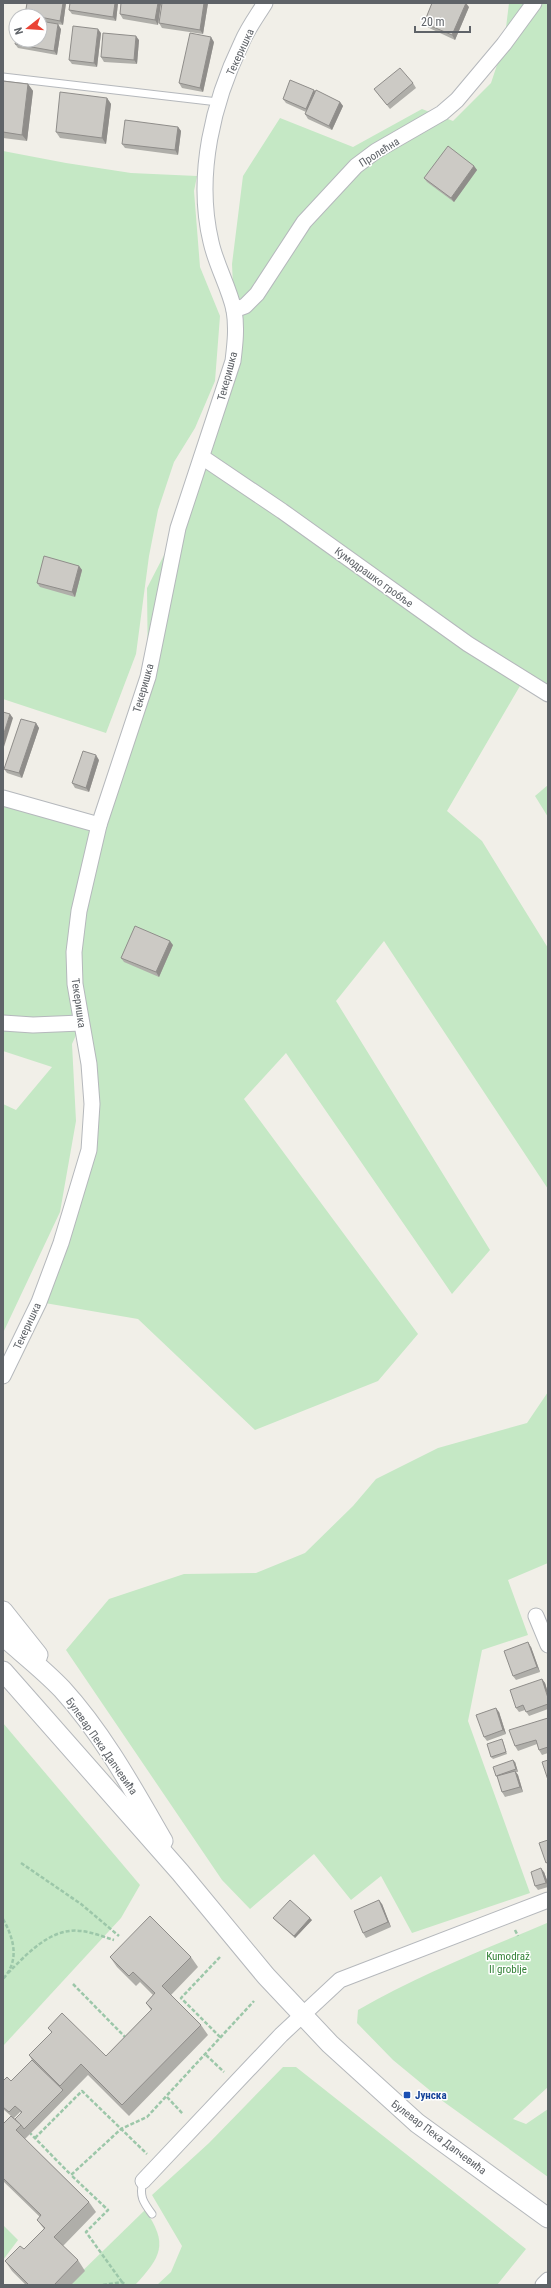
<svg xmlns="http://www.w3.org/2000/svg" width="551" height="2288" font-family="'Roboto Condensed',sans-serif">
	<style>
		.green { fill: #c5e8c5 }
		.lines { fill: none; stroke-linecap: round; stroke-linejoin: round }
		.service-casing { stroke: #b5b8bc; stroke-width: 9 }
		.minor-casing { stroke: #b5b8bc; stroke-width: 17 }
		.tertiary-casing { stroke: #b5b8bc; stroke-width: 21 }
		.path { stroke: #9cc7a9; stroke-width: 2.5; stroke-dasharray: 4 2; stroke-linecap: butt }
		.service { stroke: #fff; stroke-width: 7 }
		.minor { stroke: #fff; stroke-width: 15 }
		.tertiary { stroke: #fff; stroke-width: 19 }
		.wall { fill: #afaea9; fill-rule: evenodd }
		.shaded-wall { fill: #8f8d8a }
		.building { fill: #cccac5; stroke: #8f8d8a }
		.transit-dot { fill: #1a4fb4; stroke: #fff; stroke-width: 1.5 }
		.labels { text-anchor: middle; stroke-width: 3; stroke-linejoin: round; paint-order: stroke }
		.street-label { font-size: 11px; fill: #5f6368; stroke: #fff }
		.park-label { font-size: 11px; fill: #348238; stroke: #fff }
		.transit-label { font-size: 11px; font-weight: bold; fill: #164399; stroke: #fff; text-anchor: start }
	</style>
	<rect width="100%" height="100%" fill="#f1efe8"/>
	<g class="green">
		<path d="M509 3H548V685L524 679 447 811 482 841 548 948V1189L384 941 336 1001 490 1250 452 1294 286 1053 244 1099 418 1334 378 1381 255 1430 138 1319 39 1302 89 1150 81 1024 72 1044 76 1121 60 1212 3 1333V1104L16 1110 52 1067 3 1051V798L99 825 148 677 147 588 178 528 233 361 234 310 232 264 243 176 280 118 353 147 422 109 453 121 491 83 504 44Z"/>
		<path d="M3 151 66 163 131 173 197 176 194 191 200 267 220 316 215 381 195 428 174 462 158 510 149 556 136 654 106 733 3 699Z"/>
		<path d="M548 785V817L535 796Z"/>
		<path d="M548 1392V1563L508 1580 528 1635 482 1650 468 1721 530 1893 412 1933 381 1876 351 1900 314 1854 250 1909 222 1880 66 1650 109 1599 184 1574 256 1573 305 1553 353 1506 376 1479 438 1448 527 1423Z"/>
		<path d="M3 1723 140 1885 121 1918 3 2046Z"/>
		<path d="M547 1923 548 2087 513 2119 526 2124 548 2109V2177L444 2102 393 2060 357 2023 358 2010C418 1975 483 1950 547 1923Z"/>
		<path d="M283 2067H296L526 2249 497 2285H157L171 2272 182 2246 152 2195 209 2143Z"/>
		<path d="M145 2210C169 2244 161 2257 135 2285H68Z"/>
		<path d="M3 2225 18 2240 3 2260Z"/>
	</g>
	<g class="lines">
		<g class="service-casing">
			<g id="service">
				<path d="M3 77 218 102"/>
				<path d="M143 2181C139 2196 143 2202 152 2214"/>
			</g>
		</g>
		<g class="minor-casing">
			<g id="minor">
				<path d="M234 310 245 306 257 294 304 222 356 166 376 151 442 113 457 100 504 44 534 3"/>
				<path d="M202 457 282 511 468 644 548 694"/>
				<path d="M3 798 99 825"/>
				<path d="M3 1023 33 1025 81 1023"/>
				<path d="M3 1376 39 1302 61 1243 89 1150 92 1104 89 1064 75 984 74 952 79 911 99 825 148 677 178 528 233 361C235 344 237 328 234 310 229 287 216 265 211 242 195 175 213 102 242 42 248 28 257 16 265 3"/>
				<path d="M536 1616 548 1645"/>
				<path d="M143 2181 281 2035 340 1980 548 1900"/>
				<path d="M543 2285 548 2280"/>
			</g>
		</g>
		<g class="tertiary-casing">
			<g id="tertiary">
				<path d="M3 1611 38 1655"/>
				<path d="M3 1636C22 1653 44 1670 62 1689 103 1734 133 1789 163 1841"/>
				<path d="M3 1671 180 1872 266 1976 330 2044 417 2123 548 2218"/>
			</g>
		</g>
		<g class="path">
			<path d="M21 1863 81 1904 119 1936"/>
			<path d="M3 1919C14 1939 20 1960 3 1979"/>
			<path d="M515 1930 518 1936"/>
			<path d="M220 1957 181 1998 221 2038"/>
			<path d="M8 1973C27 1954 51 1927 81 1931 92 1932 104 1937 114 1940"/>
			<path d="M73 1984 127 2039"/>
			<path d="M206 2055 224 2072"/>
			<path d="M167 2097 183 2114"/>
			<path d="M29 2132 71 2175"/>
			<path d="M35 2138 82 2091 147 2154"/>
			<path d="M122 2282 86 2232 108 2210 71 2175 121 2129 147 2117 254 2001"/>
			<path d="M103 2285 122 2282 126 2285"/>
		</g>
		<use href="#service" class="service"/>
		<use href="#minor" class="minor"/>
		<use href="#tertiary" class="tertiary"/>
	</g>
	<g class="wall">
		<path d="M66 3 63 25 40 21V16H26L25 15Z"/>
		<path d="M118 3 116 21 72 14 69 10Z"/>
		<path d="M121 3H161L158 25 123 19 120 14Z"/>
		<path d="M162 3H208L203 34 162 28 159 23Z"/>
		<path d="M469 7 455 40 427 27 424 23Z"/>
		<path d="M61 29 57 55 18 48 15 44Z"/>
		<path d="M101 33 97 67 72 64 69 60Z"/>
		<path d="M139 40 137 64 104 62 101 57Z"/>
		<path d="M214 42 203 92 182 88 179 83Z"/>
		<path d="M3 81 28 84 33 91 27 141 3 138Z"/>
		<path d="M413 83 416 88 390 109 374 89Z"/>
		<path d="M314 90 315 92 340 102 343 106 332 130 308 119 305 114 306 112 286 103 283 99Z"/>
		<path d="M107 98 111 104 106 144 60 138 56 132Z"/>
		<path d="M178 127 181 131 178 155 125 148 122 144Z"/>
		<path d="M474 166 477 170 454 202 427 182 424 178Z"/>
		<path d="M79 566 82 570 75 597 40 587 37 583Z"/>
		<path d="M36 723 39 728 22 778 7 773 4 769Z"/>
		<path d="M99 760 89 792 75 788 72 783Z"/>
		<path d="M173 945 159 977 124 962 121 958Z"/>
		<path d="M531 1647 540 1672 516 1680 513 1676Z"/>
		<path d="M542 1679 545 1683 548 1693V1709L529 1716 525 1710 519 1712 516 1708Z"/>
		<path d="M499 1712 506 1734 487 1741 484 1737Z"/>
		<path d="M548 1718V1753L542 1755 539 1750 537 1744 518 1751 515 1746Z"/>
		<path d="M503 1741 507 1754 493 1759 491 1757Z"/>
		<path d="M515 1762 518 1772H516L518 1775 523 1792 505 1797 502 1792 498 1778 496 1776Z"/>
		<path d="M544 1872 548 1883V1887L538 1890 535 1886Z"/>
		<path d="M382 1904 391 1927 366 1938 363 1933Z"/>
		<path d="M273 1918 312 1920 295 1938 275 1920Z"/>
		<path d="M110 1957H191L198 1967 171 1995 201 2025 208 2035 129 2116 88 2075 25 2139 89 2202 96 2212 63 2246 78 2260 85 2271 71 2285H26L12 2271 5 2261 24 2249 44 2229 37 2220 40 2217 3 2181V2124L11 2116 3 2109V2081H11L32 2060 29 2055 52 2033 48 2028 106 2056 151 2010 146 2003 153 1995 140 1982 136 1986 117 1967ZM20 2112 21 2113 15 2119 14 2118Z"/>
	</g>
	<g class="shaded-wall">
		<path d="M63 3H66L63 25 60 21Z"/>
		<path d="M115 3H118L116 21 113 17Z"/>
		<path d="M158 3H161L158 25 155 20Z"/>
		<path d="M204 3H208L203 34 200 30Z"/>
		<path d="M466 3 469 7 455 40 452 35Z"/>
		<path d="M58 24 61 29 57 55 54 51Z"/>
		<path d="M98 29 101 33 97 67 94 63Z"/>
		<path d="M136 36 139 40 137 64 134 60Z"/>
		<path d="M211 37 214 42 203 92 200 88Z"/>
		<path d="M28 84 33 91 27 141 22 135Z"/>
		<path d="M314 90 317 95 309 113 306 109Z"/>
		<path d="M107 98 111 104 106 144 102 138Z"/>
		<path d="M340 102 343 106 332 130 329 126Z"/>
		<path d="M178 127 181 131 178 155 175 150Z"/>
		<path d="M474 166 477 170 454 202 451 198Z"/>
		<path d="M79 566 82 570 75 597 72 592Z"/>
		<path d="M10 714 13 718 3 750V736Z"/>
		<path d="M36 723 39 728 22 778 19 773Z"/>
		<path d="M96 755 99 760 89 792 86 788Z"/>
		<path d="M170 941 173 945 159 977 156 972Z"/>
		<path d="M528 1642 531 1647 540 1672 537 1667Z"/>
		<path d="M542 1679 545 1683 548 1693V1698Z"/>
		<path d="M496 1708 499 1712 506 1734 503 1730Z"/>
		<path d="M513 1760 515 1762 518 1772 516 1769Z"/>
		<path d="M515 1771 518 1775 523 1792 520 1787Z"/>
		<path d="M541 1868 544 1872 548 1883V1885L546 1883Z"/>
		<path d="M379 1900 382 1904 391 1927 388 1922Z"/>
		<path d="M310 1918 312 1920 295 1938 294 1936Z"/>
	</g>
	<g class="building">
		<path d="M27 3H63L60 21 40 17V16H33L25 15Z"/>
		<path d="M70 3H115L113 17 69 10Z"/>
		<path d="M121 3H158L155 20 120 14Z"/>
		<path d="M162 3H204L200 30 159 23Z"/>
		<path d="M432 3H466L452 35 424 23Z"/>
		<path d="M40 21 58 24 54 51 15 44 16 40H40Z"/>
		<path d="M73 26 98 29 94 63 69 60Z"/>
		<path d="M103 33 136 36 134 60 101 57Z"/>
		<path d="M190 33 211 37 200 88 179 83Z"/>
		<path d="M400 68 413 83 387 105 374 89Z"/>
		<path d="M290 80 314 90 306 109 283 99Z"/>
		<path d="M3 81 28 84 22 135 3 132Z"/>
		<path d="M316 90 340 102 329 126 305 114Z"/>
		<path d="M60 92 107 98 102 138 56 132Z"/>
		<path d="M125 120 178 127 175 150 122 144Z"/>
		<path d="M448 146 474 166 451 198 424 178Z"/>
		<path d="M44 556 79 566 72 592 37 583Z"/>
		<path d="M3 712 10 714 3 736Z"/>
		<path d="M21 719 36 723 19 773 4 769Z"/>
		<path d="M83 751 96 755 86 788 72 783Z"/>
		<path d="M135 926 170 941 156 972 121 958Z"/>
		<path d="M528 1642 537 1667 513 1676 504 1651Z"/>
		<path d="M542 1679 548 1698V1704L526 1712 523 1705 516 1708 510 1690Z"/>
		<path d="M496 1708 503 1730 484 1737 476 1715Z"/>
		<path d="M548 1718V1747L539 1750 536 1740 515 1746 509 1730Z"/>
		<path d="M502 1739 506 1752 491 1757 487 1744Z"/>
		<path d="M513 1760 516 1769 496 1776 493 1767Z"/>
		<path d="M548 1760V1780L542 1762Z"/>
		<path d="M515 1771 520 1787 502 1792 497 1776Z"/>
		<path d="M548 1840V1862L546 1863 539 1843Z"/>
		<path d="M541 1868 546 1883 535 1886 531 1872Z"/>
		<path d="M290 1900 310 1918 294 1936 273 1918Z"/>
		<path d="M379 1900 388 1922 363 1933 354 1911Z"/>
		<path d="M150 1916 191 1957 162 1986 201 2025 122 2105 81 2064 60 2086 29 2055 52 2032 48 2028 62 2013 106 2056 152 2009 146 2003 155 1993 133 1972 129 1976 110 1957Z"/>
		<path d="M32 2060 63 2090 24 2129 21 2125 15 2119 22 2112 15 2106 9 2112 3 2107V2081L7 2077 11 2081Z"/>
		<path d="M11 2116 21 2125 16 2130 89 2202 54 2237 78 2260 54 2285H29L5 2261 20 2246 24 2249 45 2228 37 2220 41 2215 3 2178V2124Z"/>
	</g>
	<rect class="transit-dot" x="403" y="2091" width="8" height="8" rx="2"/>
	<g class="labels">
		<g class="street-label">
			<text transform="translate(240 52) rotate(-65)" y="4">Текеришка</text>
			<text transform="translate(379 152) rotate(-32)" y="4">Пролећна</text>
			<text transform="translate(227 376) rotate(-75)" y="4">Текеришка</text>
			<text transform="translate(374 577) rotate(36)" y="4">Кумодрашко гробље</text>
			<text transform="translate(143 688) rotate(-74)" y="4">Текеришка</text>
			<text transform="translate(79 1003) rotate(82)" y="4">Текеришка</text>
			<text transform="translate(27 1326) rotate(-65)" y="4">Текеришка</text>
			<text transform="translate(102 1746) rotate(55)" y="4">Булевар Пека Дапчевића</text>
			<text transform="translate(439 2137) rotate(37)" y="4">Булевар Пека Дапчевића</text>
		</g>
		<g class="park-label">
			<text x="508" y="1960">Kumodraž<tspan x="508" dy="13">II groblje</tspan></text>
		</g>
		<g class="transit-label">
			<text x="415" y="2099">Јунска</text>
		</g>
	</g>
	<rect width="551" height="2288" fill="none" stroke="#5f6368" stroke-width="8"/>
	<g transform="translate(28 28) rotate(253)"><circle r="19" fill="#ffffff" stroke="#bfc1c3"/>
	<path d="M0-3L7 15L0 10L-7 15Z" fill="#ea4335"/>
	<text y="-6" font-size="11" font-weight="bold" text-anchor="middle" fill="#5f6368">N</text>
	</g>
	<path d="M415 26v6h55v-6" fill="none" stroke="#5f6368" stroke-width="2"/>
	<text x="421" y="26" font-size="12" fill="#5f6368" stroke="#ffffff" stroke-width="3" paint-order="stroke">20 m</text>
</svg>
